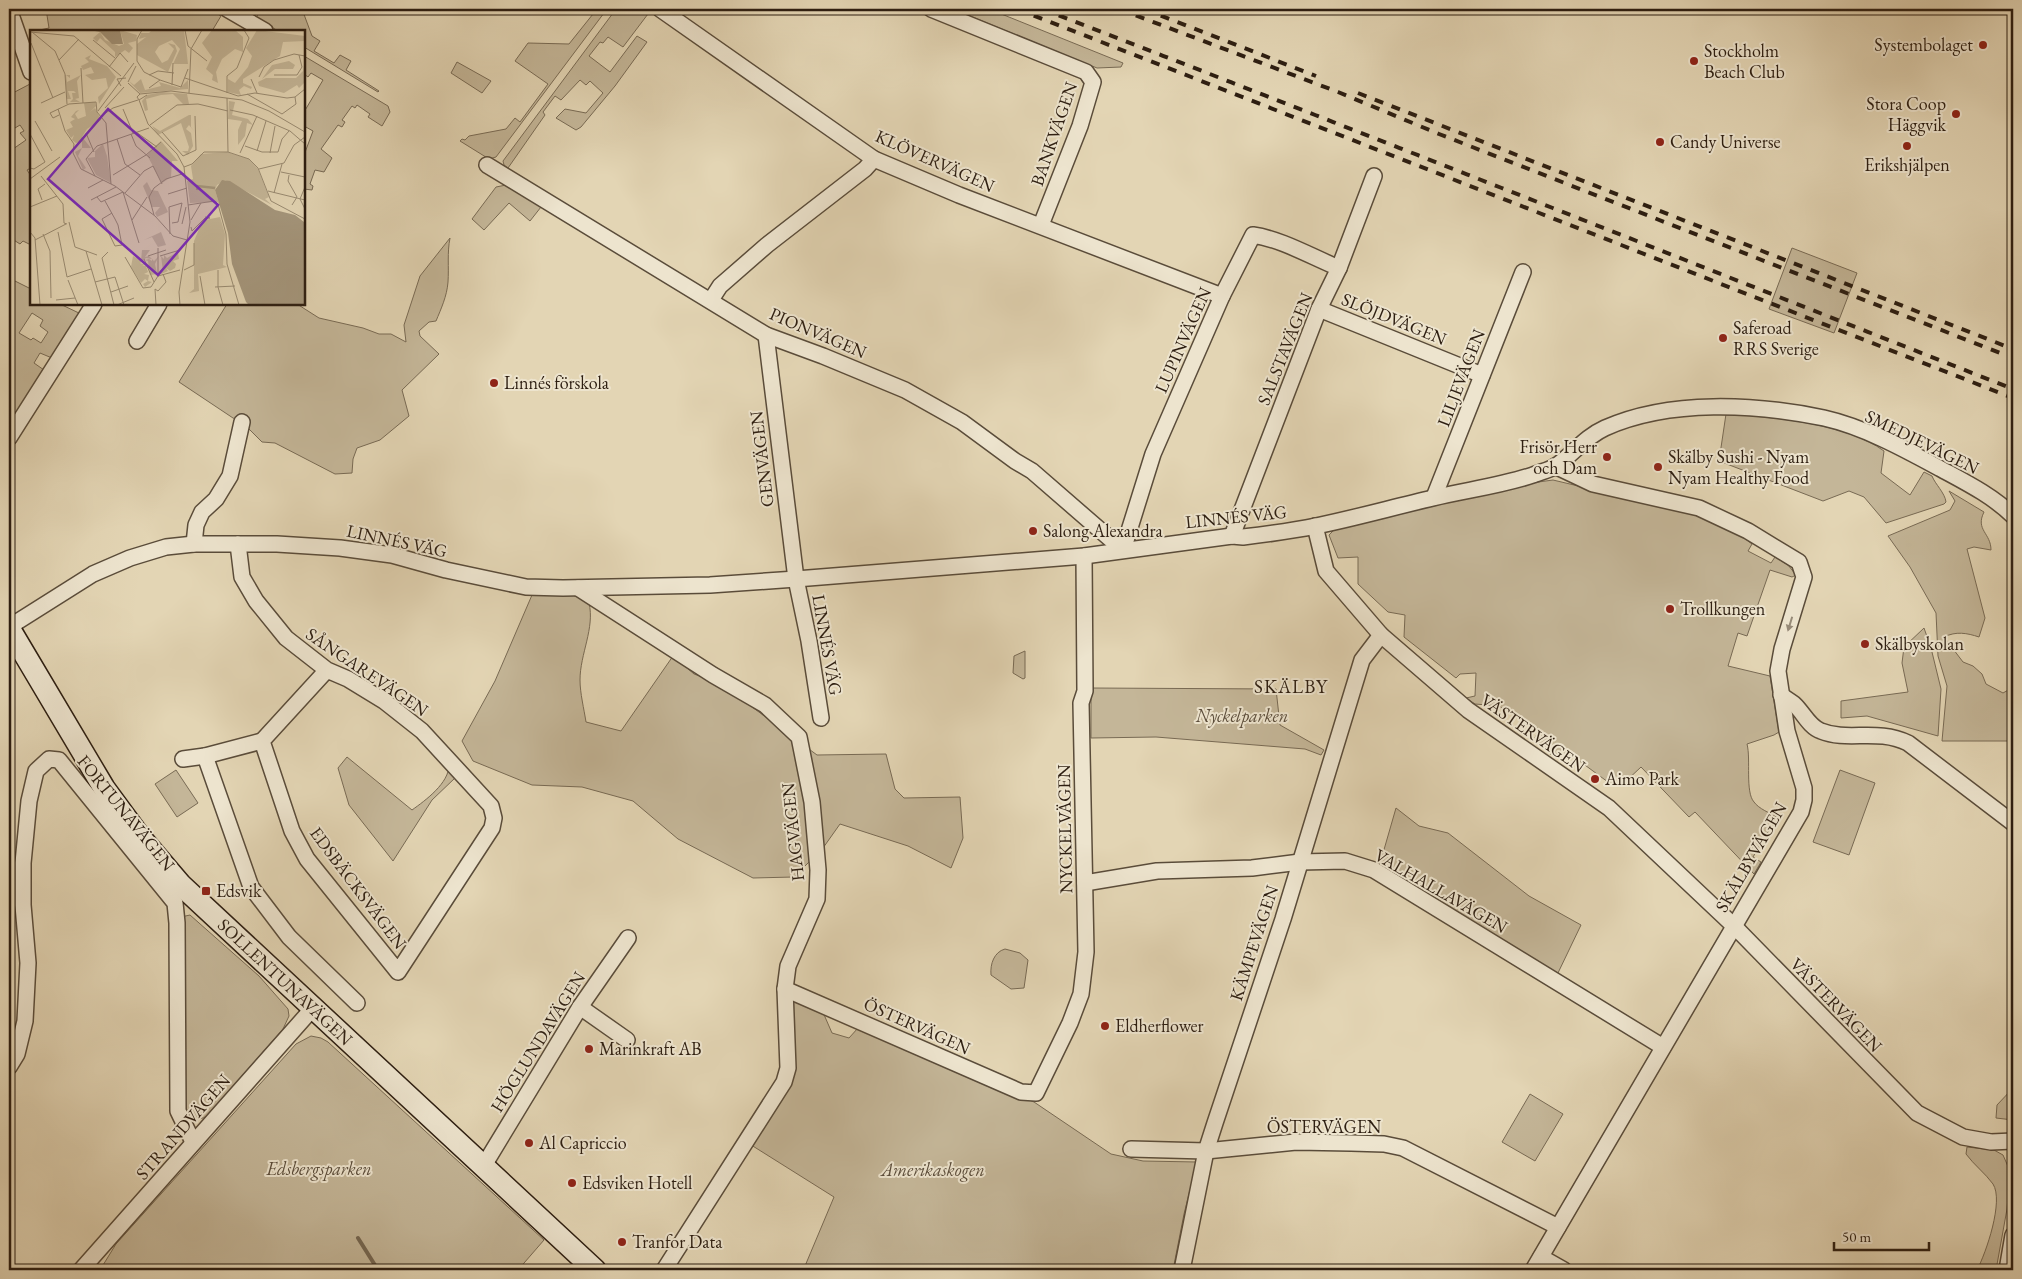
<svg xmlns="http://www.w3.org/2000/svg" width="2022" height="1279" font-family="'EB Garamond',serif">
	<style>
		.green { fill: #c4b698; stroke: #786a54; fill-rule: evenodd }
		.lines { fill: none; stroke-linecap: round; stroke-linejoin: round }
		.stream { stroke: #756752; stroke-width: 4 }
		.street-casing { stroke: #5a4c3a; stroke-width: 18 }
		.secondary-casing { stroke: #2d1e11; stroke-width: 24 }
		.street { stroke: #ede4ce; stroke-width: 15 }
		.secondary { stroke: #ede4ce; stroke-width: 21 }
		.rail { stroke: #2d1e11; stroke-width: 4; stroke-dasharray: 9 9; stroke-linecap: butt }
		.oneway { fill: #978b79 }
		.poi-dot { fill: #8f2418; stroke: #ede4ce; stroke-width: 2 }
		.labels { text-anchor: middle; stroke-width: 4; stroke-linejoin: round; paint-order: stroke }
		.poi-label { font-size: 18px; fill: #2d1e11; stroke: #ede4ce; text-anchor: start }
		.street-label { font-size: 18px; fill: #2d1e11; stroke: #ede4ce }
		.park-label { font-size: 18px; font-style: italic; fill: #5a4c3a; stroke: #ede4ce }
		.neighbourhood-label { font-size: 19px; letter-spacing: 1px; fill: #2d1e11; stroke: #ede4ce }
		.inset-river { fill: none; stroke: #a5977d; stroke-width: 2.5 }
		.inset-road { fill: none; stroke: #9a8c73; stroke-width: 1 }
		.view { fill: #7b2cbf; fill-opacity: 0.15; stroke: #7b2cbf; stroke-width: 2.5 }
		.inset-edge { fill: none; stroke: #2d1e11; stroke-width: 2.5 }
	</style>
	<rect width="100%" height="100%" fill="#e3d5b4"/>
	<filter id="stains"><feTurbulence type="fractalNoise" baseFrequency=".004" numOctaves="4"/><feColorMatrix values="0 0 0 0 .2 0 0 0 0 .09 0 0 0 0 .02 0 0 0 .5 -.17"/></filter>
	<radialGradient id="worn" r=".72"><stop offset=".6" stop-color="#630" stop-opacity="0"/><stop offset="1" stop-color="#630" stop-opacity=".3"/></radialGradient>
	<g class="green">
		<path d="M46 9H149L157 14 161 9H209L221 16 212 31H35L49 28Z"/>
		<path d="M263 9 277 14 281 9H302L312 36 320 41 314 51 334 63 340 55 351 61 346 70 379 91 378 92 304 47V31H278L256 17Z"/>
		<path d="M597 9H607L496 157 489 159 460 141 462 139 465 140 469 136 506 129 515 118 520 122 548 84 515 61 528 43 569 44Z"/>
		<path d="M616 9 651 10 623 47 608 37 603 43 600 42 589 56 610 72 637 36 647 42 615 86 581 127 576 130 556 118 565 109 586 113 603 93 590 81 586 85 580 80 561 100 555 96 543 112 545 115 508 168 504 165 503 161Z"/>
		<path d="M953 9H989L1123 63 1121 67 1097 68Z"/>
		<path d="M304 56 388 106 390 112 382 126 368 117 370 114 357 105 355 108 352 106 342 120 345 122 342 127 338 125 321 149 332 158 324 172 315 170 310 184 313 186 312 190 304 189V155L313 131 304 126V112L323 80 311 73 308 77 304 74Z"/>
		<path d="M457 62 491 81 482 93 451 73Z"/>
		<path d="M30 84 31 168 27 170 31 176V245L23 241 20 244 9 237V143L13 149 26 140 20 133 24 131 20 125 15 128 10 121H9V95Z"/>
		<path d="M506 185 541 207 530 221 509 203 484 230 472 219 496 187Z"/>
		<path d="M450 238C447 253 449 267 448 282 447 296 441 309 436 321L429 322 419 331 420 336 439 354 402 390 409 416 380 440 357 448 353 459 352 473 335 474 275 443 262 442 242 422 233 418 179 382 227 304H297L319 318 363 328 379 334H391L406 342 404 325 420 276Z"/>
		<path d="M1792 248 1857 273 1834 333 1769 309Z"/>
		<path d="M9 278 31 289V304H60L81 314 52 358 40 353 34 363 44 370 15 414 9 409ZM32 313 43 320 40 326 48 332 41 343 33 338 31 340 19 333Z"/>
		<path d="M1726 414C1772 417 1846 423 1884 451L1881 473 1910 495 1924 472 1932 476C1935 484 1945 493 1946 502L1944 504 1886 523 1864 497 1849 491 1823 501 1719 461Z"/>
		<path d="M1553 480 1709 517 1731 528 1752 544 1748 551 1771 563 1775 557 1788 565 1796 575 1792 577 1770 570 1747 636 1738 633 1728 666 1770 676 1779 732 1774 735 1747 744C1751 759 1745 792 1754 802 1759 809 1770 813 1777 817L1753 857 1761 862 1754 874 1695 812 1689 817 1641 767 1624 783 1612 785 1574 757 1550 754 1535 738 1539 729 1499 706 1475 704 1466 698 1475 696 1476 673 1460 674 1456 678 1404 637 1405 615 1388 612 1358 584V557L1338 558 1329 535 1334 530 1339 528 1524 484Z"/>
		<path d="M1949 491 1984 512C1975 530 1991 533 1991 550L1974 547 1967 549 1985 618 1979 637C1967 633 1956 631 1944 637L1963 662 1973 666 1982 674 1986 684 2003 693 2010 689V677L2013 667V741H1942L1947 686 1938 656 1936 613 1910 567 1888 536 1950 510 1955 501Z"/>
		<path d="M573 594 589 603C595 628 580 654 580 680 580 693 584 709 586 722L621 731 673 656 694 674 721 684 817 755 886 754 895 789 904 798 960 797 963 838 951 868 908 846 840 824 823 848 794 877 753 878 678 839 633 801 582 787 532 785 473 761 462 741 495 681 532 595Z"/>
		<path d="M1924 628 1931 648 1941 689 1938 736 1867 716 1841 718V701L1908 692 1902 663 1904 647Z"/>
		<path d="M1025 651V678L1023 679 1013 673 1014 656Z"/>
		<path d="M1091 688 1276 689 1280 725 1324 750 1321 755 1305 749 1156 737 1091 738Z"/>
		<path d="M347 757 412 810C426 800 449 783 449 765L460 778H455L432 800 393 861 349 805 338 768Z"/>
		<path d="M176 770 198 803 177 817 155 784Z"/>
		<path d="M1840 770 1875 783 1849 855 1813 842Z"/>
		<path d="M1396 808 1419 826 1448 833 1529 896 1581 925 1557 975 1379 867Z"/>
		<path d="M190 915 259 976 288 1009 289 1016 283 1029 207 1116C197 1122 191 1118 184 1111L181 917Z"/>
		<path d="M1005 949 1020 953 1028 960 1024 988 1011 989 991 975C990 964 994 952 1005 949Z"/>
		<path d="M791 997 822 1010 832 1033 849 1038 858 1028 1034 1102 1111 1154 1143 1161 1197 1162 1184 1214 1173 1270H815L805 1266 834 1197 748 1143 790 1077Z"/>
		<path d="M311 1036 321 1038 328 1042 544 1240 518 1270H100L116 1244 296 1044Z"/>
		<path d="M2013 1088V1120L1996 1118 1997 1105Z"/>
		<path d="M1530 1094 1563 1114 1535 1161 1502 1142Z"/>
		<path d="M1967 1147 1994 1150 2003 1155 2010 1171 2007 1209 1996 1270H1977C1986 1253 2004 1201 1993 1184 1985 1173 1974 1165 1966 1154Z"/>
	</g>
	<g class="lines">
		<path class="stream" d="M358 1238 378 1270"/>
		<g class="street-casing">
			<g id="street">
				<path d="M9 9 31 72"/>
				<path d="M227 9 265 31"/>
				<path d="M660 9 874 159 959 195 1222 296"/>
				<path d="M931 9 1086 72 1093 82 1080 126 1041 225"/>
				<path d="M487 165 766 335 823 356 905 390 962 422 1015 461 1032 471 1123 550 1153 454 1222 296 1253 235C1281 239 1312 257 1339 268"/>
				<path d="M711 300 720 286 767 245 865 169 874 159"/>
				<path d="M1319 309 1482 375"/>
				<path d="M766 335 796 579 809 641 821 718"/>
				<path d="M137 341 159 304"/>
				<path d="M9 438 94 304"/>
				<path d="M1434 497 1523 272"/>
				<path d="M1315 526 1326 571 1381 635 1468 710 1609 808 1734 926 1917 1113 1963 1137 1991 1142 2013 1141"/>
				<path d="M1232 536 1319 309 1339 268 1374 176"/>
				<path d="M194 544 196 525 202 512 216 499 230 476 242 422"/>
				<path d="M238 544 242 577 256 601 286 638 327 670 348 679 384 701 422 731 491 806 494 818 492 828 398 972 307 859 292 831 262 741 327 670"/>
				<path d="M578 588 713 675 765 705 799 737 812 802 818 870 817 899 788 966 785 989 788 1068 784 1082 664 1270"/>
				<path d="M9 627 93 574 130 558 166 547 194 544H277L340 548 392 555 446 570 526 587 563 588 710 585 796 579 1084 556 1232 536 1243 537C1268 534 1292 531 1316 526 1355 518 1394 507 1433 498 1466 490 1500 486 1533 475 1540 472 1550 470 1556 466 1573 454 1585 437 1605 428 1670 399 1756 404 1824 418 1864 427 1904 449 1941 469 1965 482 1993 496 2013 516"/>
				<path d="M1781 695C1785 698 1790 701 1794 704 1803 712 1809 727 1821 731 1848 742 1877 728 1908 743L2013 823"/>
				<path d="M205 756 251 887 289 937 357 1003"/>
				<path d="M183 759 205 756 262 741"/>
				<path d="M1085 883 1157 871 1252 868 1300 862 1345 861 1374 870 1663 1047"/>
				<path d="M785 989 1021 1092 1036 1093 1070 1023 1081 994 1086 952 1081 703 1085 691 1084 556"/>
				<path d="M580 1007 627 1040"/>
				<path d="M9 1067 17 1054 25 1021 28 963 23 905V863L29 801 36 771 49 759 59 760 175 903 177 923 178 1111 193 1142"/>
				<path d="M1131 1149 1206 1151 1296 1142 1351 1143 1384 1144 1403 1148 1558 1227"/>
				<path d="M483 1167 580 1007 628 938"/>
				<path d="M1541 1257 1564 1270"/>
				<path d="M81 1270 313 1008"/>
				<path d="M1182 1270 1206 1151 1215 1123 1283 919 1362 660 1381 635"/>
				<path d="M1533 1270 1801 812 1804 800V788L1787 731 1778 671 1782 649 1804 577 1799 562 1748 531 1699 508 1593 484 1555 466"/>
				<path d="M2007 1270 2013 1235"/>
			</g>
		</g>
		<g class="secondary-casing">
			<path id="secondary" d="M9 628 104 788 140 837 181 885 595 1270"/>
		</g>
		<use href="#street" class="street"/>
		<use href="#secondary" class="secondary"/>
		<g class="rail">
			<path d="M1017 9 2013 398"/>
			<path d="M1042 9C1366 134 1690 262 2013 389"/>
			<path d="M1119 9 1338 92 1439 134 2013 358"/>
			<path d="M1144 9 1316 76"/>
			<path d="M1358 93 2013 349"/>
		</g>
	</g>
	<defs><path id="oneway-solid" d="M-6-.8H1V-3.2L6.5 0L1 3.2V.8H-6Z" transform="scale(1.25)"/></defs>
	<use class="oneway" href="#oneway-solid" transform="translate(1790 624) rotate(107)"/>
	<g class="poi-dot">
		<circle cx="1983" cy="45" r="5"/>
		<circle cx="1694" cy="61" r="5"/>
		<circle cx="1956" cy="114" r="5"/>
		<circle cx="1660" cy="142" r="5"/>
		<circle cx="1907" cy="146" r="5"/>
		<circle cx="1723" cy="338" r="5"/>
		<circle cx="494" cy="383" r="5"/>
		<circle cx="1607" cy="457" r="5"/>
		<circle cx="1658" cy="467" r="5"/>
		<circle cx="1033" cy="531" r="5"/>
		<circle cx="1670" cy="609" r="5"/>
		<circle cx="1865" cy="644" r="5"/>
		<circle cx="1595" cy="779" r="5"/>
		<rect x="201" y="886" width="10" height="10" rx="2.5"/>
		<circle cx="1105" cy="1026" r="5"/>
		<circle cx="589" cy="1049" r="5"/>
		<circle cx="529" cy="1143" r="5"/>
		<circle cx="572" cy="1183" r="5"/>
		<circle cx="622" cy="1242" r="5"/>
	</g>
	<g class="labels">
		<g class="poi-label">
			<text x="1973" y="51" text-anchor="end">Systembolaget</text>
			<text x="1704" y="57">Stockholm<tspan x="1704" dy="21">Beach Club</tspan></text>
			<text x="1946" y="110" text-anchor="end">Stora Coop<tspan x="1946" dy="21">Häggvik</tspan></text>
			<text x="1670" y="148">Candy Universe</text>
			<text x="1907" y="171" text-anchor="middle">Erikshjälpen</text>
			<text x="1733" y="334">Saferoad<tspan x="1733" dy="21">RRS Sverige</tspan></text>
			<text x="504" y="389">Linnés förskola</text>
			<text x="1597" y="453" text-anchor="end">Frisör Herr<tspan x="1597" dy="21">och Dam</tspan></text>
			<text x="1668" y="463">Skälby Sushi - Nyam<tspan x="1668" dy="21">Nyam Healthy Food</tspan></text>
			<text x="1043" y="537">Salong Alexandra</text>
			<text x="1680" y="615">Trollkungen</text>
			<text x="1875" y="650">Skälbyskolan</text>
			<text x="1605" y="785">Aimo Park</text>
			<text x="216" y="897">Edsvik</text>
			<text x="1115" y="1032">Eldherflower</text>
			<text x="599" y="1055">Marinkraft AB</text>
			<text x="539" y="1149">Al Capriccio</text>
			<text x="582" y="1189">Edsviken Hotell</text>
			<text x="632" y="1248">Tranfor Data</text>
		</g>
		<g class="street-label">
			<text transform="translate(1054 134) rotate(-71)" y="6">BANKVÄGEN</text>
			<text transform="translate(935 161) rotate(24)" y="6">KLÖVERVÄGEN</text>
			<text transform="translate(1394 319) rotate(22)" y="6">SLÖJDVÄGEN</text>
			<text transform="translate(818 333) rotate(23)" y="6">PIONVÄGEN</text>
			<text transform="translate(1183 340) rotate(-66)" y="6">LUPINVÄGEN</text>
			<text transform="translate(1285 349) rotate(-68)" y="6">SALSTAVÄGEN</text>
			<text transform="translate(1461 378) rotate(-69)" y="6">LILJEVÄGEN</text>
			<text transform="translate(1922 442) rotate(26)" y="6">SMEDJEVÄGEN</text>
			<text transform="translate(762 459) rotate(-97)" y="6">GENVÄGEN</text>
			<text transform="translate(1236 517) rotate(-6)" y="6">LINNÉS VÄG</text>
			<text transform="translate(397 541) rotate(12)" y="6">LINNÉS VÄG</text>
			<text transform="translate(827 645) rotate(80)" y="6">LINNÉS VÄG</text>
			<text transform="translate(367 672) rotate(34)" y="6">SÅNGAREVÄGEN</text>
			<text transform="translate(1533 733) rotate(35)" y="6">VÄSTERVÄGEN</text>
			<text transform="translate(126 813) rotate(51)" y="6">FORTUNAVÄGEN</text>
			<text transform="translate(1065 829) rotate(-91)" y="6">NYCKELVÄGEN</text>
			<text transform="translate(793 832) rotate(-96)" y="6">HAGVÄGEN</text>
			<text transform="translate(1751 857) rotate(-60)" y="6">SKÄLBYVÄGEN</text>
			<text transform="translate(358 888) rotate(53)" y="6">EDSBÄCKSVÄGEN</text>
			<text transform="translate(1441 891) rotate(30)" y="6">VALHALLAVÄGEN</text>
			<text transform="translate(1254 943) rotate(-72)" y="6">KÄMPEVÄGEN</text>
			<text transform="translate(285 982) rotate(43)" y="6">SOLLENTUNAVÄGEN</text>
			<text transform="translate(1836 1005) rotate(46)" y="6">VÄSTERVÄGEN</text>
			<text transform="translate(917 1026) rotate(24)" y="6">ÖSTERVÄGEN</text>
			<text transform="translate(538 1042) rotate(-58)" y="6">HÖGLUNDAVÄGEN</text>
			<text transform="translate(183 1127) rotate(-49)" y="6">STRANDVÄGEN</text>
			<text x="1324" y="1133">ÖSTERVÄGEN</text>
		</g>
		<g class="park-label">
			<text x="1242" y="722">Nyckelparken</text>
			<text x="319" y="1175">Edsbergsparken</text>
			<text x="933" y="1176">Amerikaskogen</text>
		</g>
		<g class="neighbourhood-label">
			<text x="1291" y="693">SKÄLBY</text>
		</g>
	</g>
	<g transform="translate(30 30)">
		<rect width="275" height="275" fill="#e3d5b4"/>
		<path d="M90 0 107 5 106 11 98 13 103 18 99 23 95 20 85 27V22L70 8 67 12 63 8 70 2 75 10 89 16 94 14ZM122 0H154L158 34H143L150 19 142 10 129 16 125 22 132 33 138 30 144 19 138 13 145 15 147 21 138 42 107 25V14L116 7 109 9 111 3H119ZM182 0H205L213 7V22L205 19 192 29 186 42 188 53 182 50 183 45 176 39 182 27 172 13ZM227 0 275 6V11L253 12 250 26 213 49V53L222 57 221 59 214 56 209 60 211 65 198 62V49L205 53 218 37 222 26 216 18ZM61 25 59 29 77 36 86 47 69 74 68 67 78 58 76 48 62 50 55 45 64 43 61 37 53 40 51 36 59 32 55 28ZM275 29V52L269 58 267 55 254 63 229 56 228 52 236 48H266L273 41ZM259 31 265 35 263 39H245L232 49 242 35ZM35 45H40V48L36 45 37 52 51 45 47 51 49 68 45 69 50 72H40L43 69 42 63H46L44 61H38L41 69H37ZM111 49 115 60 131 56 129 52 150 58 158 50V59L110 63 99 51 104 55ZM132 62 157 64 159 74H153L143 64 131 65 116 69 118 80 115 81 112 71 117 65ZM199 71 205 72 202 85 218 89 223 95 217 93 215 106 208 115V100L212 91 198 89ZM65 72 66 76 60 82 65 78 71 90 57 99 52 107 61 118H52L48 126 56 138 53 140 45 122 52 118V112L46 113 42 110 44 105 41 108 36 100 43 97 40 92 45 89 41 87 46 81 49 80 45 84 48 89 56 86 54 73ZM159 85H164H161V97L164 101 159 95 156 99 161 103 163 116 158 125 152 121H158L159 117 151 93 128 105 122 96 130 101ZM131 111 148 131H142L141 147 132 153 117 125ZM73 114 77 126 81 153 66 145 57 128 65 127V121ZM197 122 219 129 228 139 239 167 235 169 242 175 195 150 187 155 185 160 191 179 188 172 160 173 157 151 163 149 161 136 171 124ZM117 152 121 160 128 161 138 182 127 187 125 183 130 177H122L113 156ZM190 187 195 204 193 235 197 237 168 244 169 261 159 263 164 259V211L169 199 175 190ZM131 202 136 215 128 217 122 207 114 210ZM112 220H120L115 227 119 226 124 231 129 226 125 234 127 244 120 245 118 231 115 230 119 229 122 231V229L116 228 110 233 115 235 112 236H116L118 242 114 244 119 245 118 251 122 252 115 257 113 254 118 251 115 249 111 253 101 237 103 226 111 231ZM148 222 149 229 143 231 146 234 145 238 140 241 136 238 138 241 129 245 130 240 133 241 131 226 134 229V225L137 228Z" fill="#c4b698"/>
		<path d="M60 0H90L93 14H82L70 2ZM192 150 200 151 245 180 265 185 274 192 275 275H219L216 272 202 234 198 203 185 160Z" fill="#a5977d"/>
		<path class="inset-river" d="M167 160 168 156 185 158"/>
		<path class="inset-road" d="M112 0 107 9V31L114 42 130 50M155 0 158 16 177 31M0 2 44 6 91 46M2 2 25 21 35 44 37 74M63 10 85 28M1 13 23 68M29 30 49 9M79 37 90 23 98 32M51 38 53 73M119 45 128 41 144 43M244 45H267L272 37 269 25M229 47 234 37 244 30 264 24 275 26M155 48 208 66 225 63 257 68 265 67 275 59M221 49 227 63M98 52 106 36M98 53 110 64 141 61 212 70 239 81 275 102M142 55 143 33M91 56 87 49 96 48M119 58 130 50 151 57 158 39M159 63 161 19 172 0M197 63V46L207 38 219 8 214 0M110 64 107 67 109 70 117 65M217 64 252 84 266 74 265 67M197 68 198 122M109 70 118 94 147 124 154 137 160 192 149 262 150 275M11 73 35 62M75 78 94 57M28 79 35 101 44 114 43 123 51 139 85 156 125 186 143 206 157 210M93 79 103 103M200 80 223 85 260 101 275 114M68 81 104 33M29 85 23 88 20 83 39 74 66 72 67 82 76 93 81 154M71 86 83 78 108 70M165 86 166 120M5 91 22 121M120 95 147 75 168 74 198 81M106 102 127 117M132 102 153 126 166 120M56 103 64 122M0 104 15 132 4 139 0 138M101 104 106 116 120 128M87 109 95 134 110 145M215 116 232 122H248L252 109 259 101M227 121 236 91M210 123 227 86M240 123 245 96M154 137 162 134 174 122H198L219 129 228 138 241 171 275 189M229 139 254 133 264 115 275 107M251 142 275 147M83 145 116 125 131 112M259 145 258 151 267 167 262 175M11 146 33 174 34 193 37 194M65 146 56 129 67 116 119 98M0 149 30 127M275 157 270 169 275 179M58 158 73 150M238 161 275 170M95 163 114 141 123 136 132 154M244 163 252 134M138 164 157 158M67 167 71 172 93 162 109 213M12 170 8 159 15 154M61 170 86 157M75 171 85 189 88 195 92 215 85 216 72 189 82 183M158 175 184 171 188 174 196 204 197 234 209 275M0 177 27 166M124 185 119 167 124 158 136 149 155 143M102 190 117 167M161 190 171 173M39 192 45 217 67 225M152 194 156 177M161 197 162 201 175 188H180L175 187M0 202 5 208 10 275M28 202 37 247 61 239M13 204 20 221 21 268M140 204 139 177 152 173 148 192 142 193M5 210 36 194M56 221 72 275M78 222 72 228 84 275M118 226 136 220M130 226 150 220M95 227 113 258 121 257 128 246 150 240M114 229 124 252M154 240 164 235V213M188 240V257L193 275M128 246V218M170 246 175 275M38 250 48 275M65 252 85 247 94 275M185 257 205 256M125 259 128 261 136 252 133 244M125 259 126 275M81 262 98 256M26 270 45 268M87 275 104 268"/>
		<path class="view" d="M78 79 188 175 128 245 18 149Z"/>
		<rect width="275" height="275" class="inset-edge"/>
	</g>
	<rect width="2022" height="1279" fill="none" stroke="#e3d5b4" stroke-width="30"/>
	<rect x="10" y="10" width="2002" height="1259" fill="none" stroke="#2d1e11" stroke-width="2.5"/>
	<rect x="15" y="15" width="1992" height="1249" fill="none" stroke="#2d1e11"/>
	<path d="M1834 1242v8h95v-8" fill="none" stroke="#2d1e11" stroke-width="2.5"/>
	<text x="1842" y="1242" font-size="15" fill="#2d1e11" stroke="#ede4ce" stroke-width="4" paint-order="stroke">50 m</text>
	<rect width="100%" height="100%" filter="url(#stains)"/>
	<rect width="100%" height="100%" fill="url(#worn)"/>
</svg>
